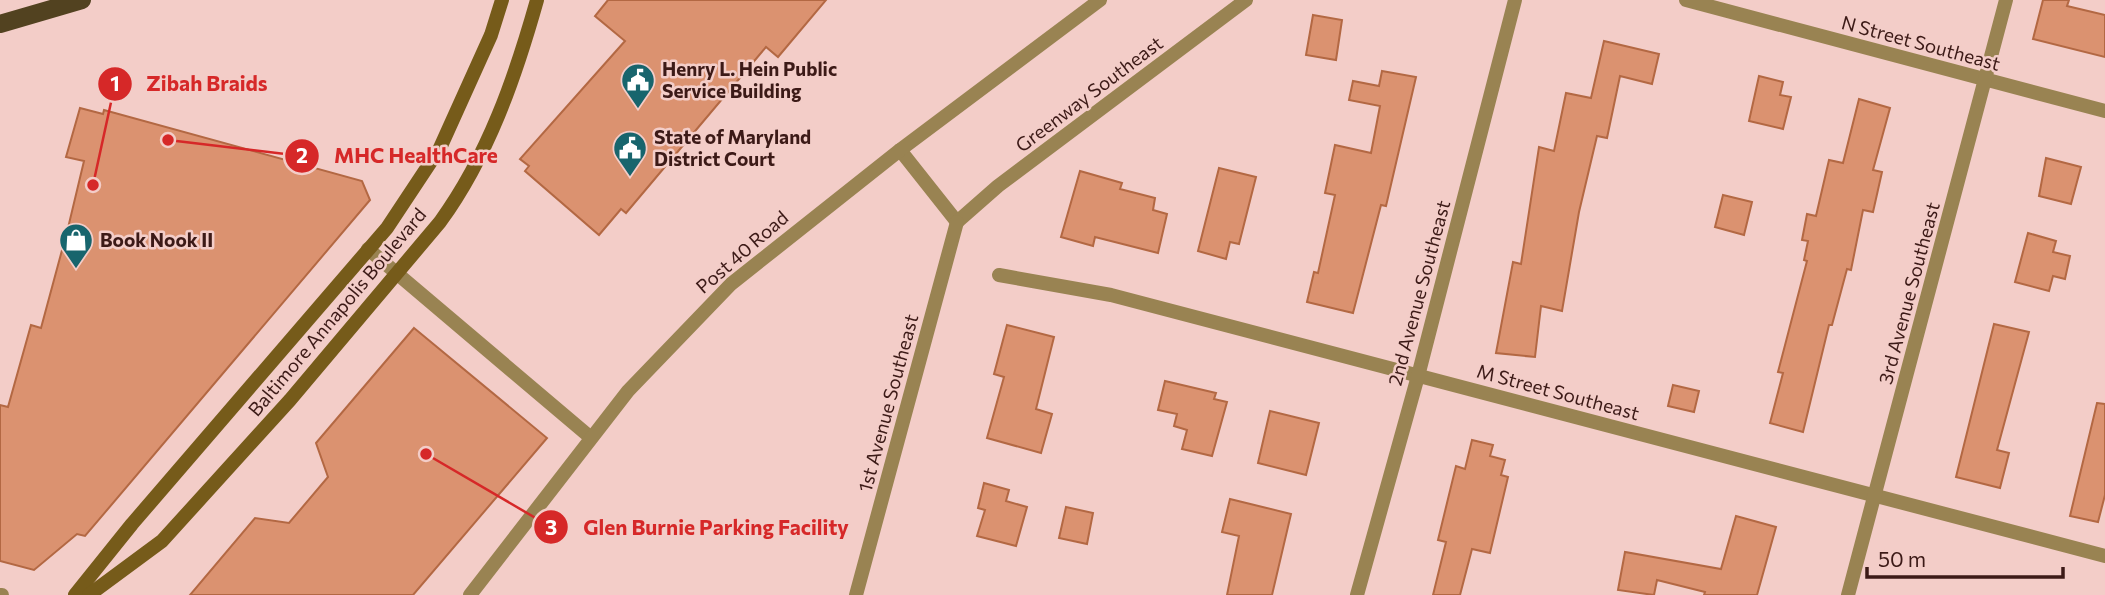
<svg xmlns="http://www.w3.org/2000/svg" width="2105" height="595" font-family="Commissioner,sans-serif">
	<style>
		.building { fill: #db9270; stroke: #b36843; stroke-width: 2 }
		.lines { fill: none; stroke-linecap: round; stroke-linejoin: round }
		.minor { stroke: #998352; stroke-width: 14 }
		.secondary { stroke: #765b1a; stroke-width: 14 }
		.primary { stroke: #524220; stroke-width: 18 }
		.labels { text-anchor: middle; stroke-width: 5; stroke-linejoin: round; paint-order: stroke }
		.street-label { font-size: 19px; fill: #3c1a17; stroke: #f3cdc8 }
		.poi-label { font-size: 19px; font-weight: bold; fill: #3c1a17; stroke: #f3cdc8; text-anchor: start }
		.leader { fill: none; stroke: #d62828; stroke-width: 2.5 }
		.callout-dot { fill: #d62828; stroke: #f3cdc8; stroke-width: 2.5 }
		.mark-label { font-size: 21px; text-anchor: middle; font-weight: bold; fill: #fff }
		.callout-label { font-size: 21px; text-anchor: middle; font-weight: bold; fill: #d62828; stroke: #f3cdc8; stroke-width: 5; stroke-linejoin: round; paint-order: stroke }
	</style>
	<rect width="100%" height="100%" fill="#f3cdc8"/>
	<g class="building">
		<path d="M608 0H826L778 57 766 47 626 213 621 209 599 235 525 171 529 166 520 159 625 41 595 16Z"/>
		<path d="M2043 0H2069L2067 6 2105 15V57L2033 39Z"/>
		<path d="M1313 15 1342 20 1336 60 1306 55Z"/>
		<path d="M1604 41 1659 54 1652 84 1620 76 1607 138 1597 136 1579 212 1562 311 1541 306 1535 357 1496 353 1513 262 1521 264 1539 147 1554 151 1566 93 1591 98Z"/>
		<path d="M1382 71 1416 77 1386 206 1381 205 1353 313 1307 302 1314 272 1318 273 1335 195 1325 193 1335 145 1371 153 1380 106 1349 100 1353 81 1379 86Z"/>
		<path d="M1759 76 1783 82 1780 95 1791 97 1783 129 1749 121Z"/>
		<path d="M1859 99 1890 108 1873 170 1882 172 1873 212 1863 210 1851 270 1847 269 1832 325H1829L1803 432 1770 423 1783 373 1778 372 1807 261 1804 260 1808 241 1802 240 1807 214 1816 216 1829 160 1843 163Z"/>
		<path d="M80 108 103 114 104 110 362 181 370 200 85 536 77 534 34 570 0 561V405L8 407 31 325 41 328 68 228 84 161 66 157Z"/>
		<path d="M2046 158 2081 167 2071 204 2039 196Z"/>
		<path d="M1219 168 1256 177 1239 244 1230 242 1226 259 1198 251Z"/>
		<path d="M1080 171 1122 183 1120 189 1155 198 1153 210 1167 214 1158 253 1095 237 1093 246 1061 237Z"/>
		<path d="M1723 195 1752 202 1744 235 1715 227Z"/>
		<path d="M2028 233 2056 241 2053 252 2070 256 2065 279 2053 276 2049 291 2015 282Z"/>
		<path d="M1994 324 2029 332 1997 450 2009 453 2000 488 1956 477Z"/>
		<path d="M1007 325 1054 337 1036 409 1052 414 1041 453 987 438 1004 377 994 374Z"/>
		<path d="M414 328 547 438 413 595H190L255 518 289 523 328 477 316 443Z"/>
		<path d="M1165 381 1216 393 1214 399 1227 402 1212 456 1182 449 1187 430 1174 426 1177 414 1158 410Z"/>
		<path d="M1673 385 1699 391 1694 412 1668 406Z"/>
		<path d="M2097 403 2105 404V495L2098 522 2070 516Z"/>
		<path d="M1270 411 1319 423 1306 475 1258 463Z"/>
		<path d="M1472 440 1493 445 1490 456 1505 460 1501 475 1508 477 1490 553 1472 549 1460 595H1433L1446 542 1438 540 1456 466 1465 469Z"/>
		<path d="M984 483 1009 490 1006 501 1027 507 1016 546 977 536 985 510 978 508Z"/>
		<path d="M1230 499 1291 514 1272 595H1227L1239 536 1222 532Z"/>
		<path d="M1066 507 1093 513 1087 544 1059 538Z"/>
		<path d="M1736 516 1776 527 1757 595H1704L1705 592 1657 580 1654 595 1618 590 1625 552 1721 569Z"/>
	</g>
	<g class="lines">
		<g class="minor">
			<path d="M1686 0 2105 111"/>
			<path d="M900 150 957 222"/>
			<path d="M957 222 998 186 1246 0"/>
			<path d="M368 249 590 437"/>
			<path d="M999 275 1111 295 2105 556"/>
			<path d="M0 595H2"/>
			<path d="M470 595 628 391 731 284 900 150 1100 0"/>
			<path d="M856 595 957 222"/>
			<path d="M1357 595 1418 376 1515 0"/>
			<path d="M1848 595 2006 0"/>
		</g>
		<g class="secondary">
			<path d="M75 595 132 524 387 228 440 148 491 35 502 0"/>
			<path d="M89 595 162 541 290 400 440 222C488 156 515 78 537 0"/>
		</g>
		<path class="primary" d="M0 24 82 0"/>
	</g>
	<defs>
		<g id="civic-pin" transform="scale(1.75)"><path d="M0 17L-7.5 6A9.5 9.5 0 1 1 7.5 6Z" fill="#18656d" stroke="#f3cdc8"/><path d="M-.6-6.5H3V-4.5H.6V-3L4-1V1h2V6H-6V1h2V-1L-.6-3ZM-1.2 2.5V6h2.4V2.5Z" fill="#fff"/></g>
		<g id="shop-pin" transform="scale(1.75)"><path d="M0 17L-7.5 6A9.5 9.5 0 1 1 7.5 6Z" fill="#18656d" stroke="#f3cdc8"/><path d="M-5-2.5h2.3a2.7 3.5 0 0 1 5.4 0H5L5.5 6h-11ZM-1.5-2.5h3a1.5 2.3 0 0 0-3 0Z" fill="#fff"/></g>
	</defs>
	<g fill-rule="evenodd">
		<use href="#civic-pin" x="638" y="80"/>
		<use href="#civic-pin" x="630" y="148"/>
		<use href="#shop-pin" x="76" y="240"/>
	</g>
	<g class="labels">
		<g class="street-label">
			<text transform="translate(1921 43) rotate(15)" y="7">N Street Southeast</text>
			<text transform="translate(1089 94) rotate(-37)" y="7">Greenway Southeast</text>
			<text transform="translate(742 252) rotate(-41)" y="7">Post 40 Road</text>
			<text transform="translate(1419 293) rotate(-75)" y="7">2nd Avenue Southeast</text>
			<text transform="translate(1909 293) rotate(-75)" y="7">3rd Avenue Southeast</text>
			<text transform="translate(337 312) rotate(-50)" y="7">Baltimore Annapolis Boulevard</text>
			<text transform="translate(1558 392) rotate(15)" y="7">M Street Southeast</text>
			<text transform="translate(888 403) rotate(-75)" y="7">1st Avenue Southeast</text>
		</g>
		<g class="poi-label">
			<text x="662" y="76">Henry L. Hein Public<tspan x="662" dy="22">Service Building</tspan></text>
			<text x="654" y="144">State of Maryland<tspan x="654" dy="22">District Court</tspan></text>
			<text x="100" y="247">Book Nook II</text>
		</g>
	</g>
	<path class="leader" d="M93 185L115 84M168 140L302 156M426 454L551 527"/>
	<g class="callout-dot">
		<circle cx="93" cy="185" r="7"/>
		<circle cx="168" cy="140" r="7"/>
		<circle cx="426" cy="454" r="7"/>
		<circle cx="115" cy="84" r="18"/>
		<circle cx="302" cy="156" r="18"/>
		<circle cx="551" cy="527" r="18"/>
	</g>
	<g class="mark-label">
		<text x="115" y="91">1</text>
		<text x="302" y="163">2</text>
		<text x="551" y="535">3</text>
	</g>
	<g class="callout-label">
		<text x="207" y="91">Zibah Braids</text>
		<text x="416" y="163">MHC HealthCare</text>
		<text x="716" y="535">Glen Burnie Parking Facility</text>
	</g>
	<path d="M1867 567v10h196v-10" fill="none" stroke="#3c1a17" stroke-width="3.5"/>
	<text x="1878" y="567" font-size="21" fill="#3c1a17" stroke="#f3cdc8" stroke-width="5" paint-order="stroke">50 m</text>
</svg>
